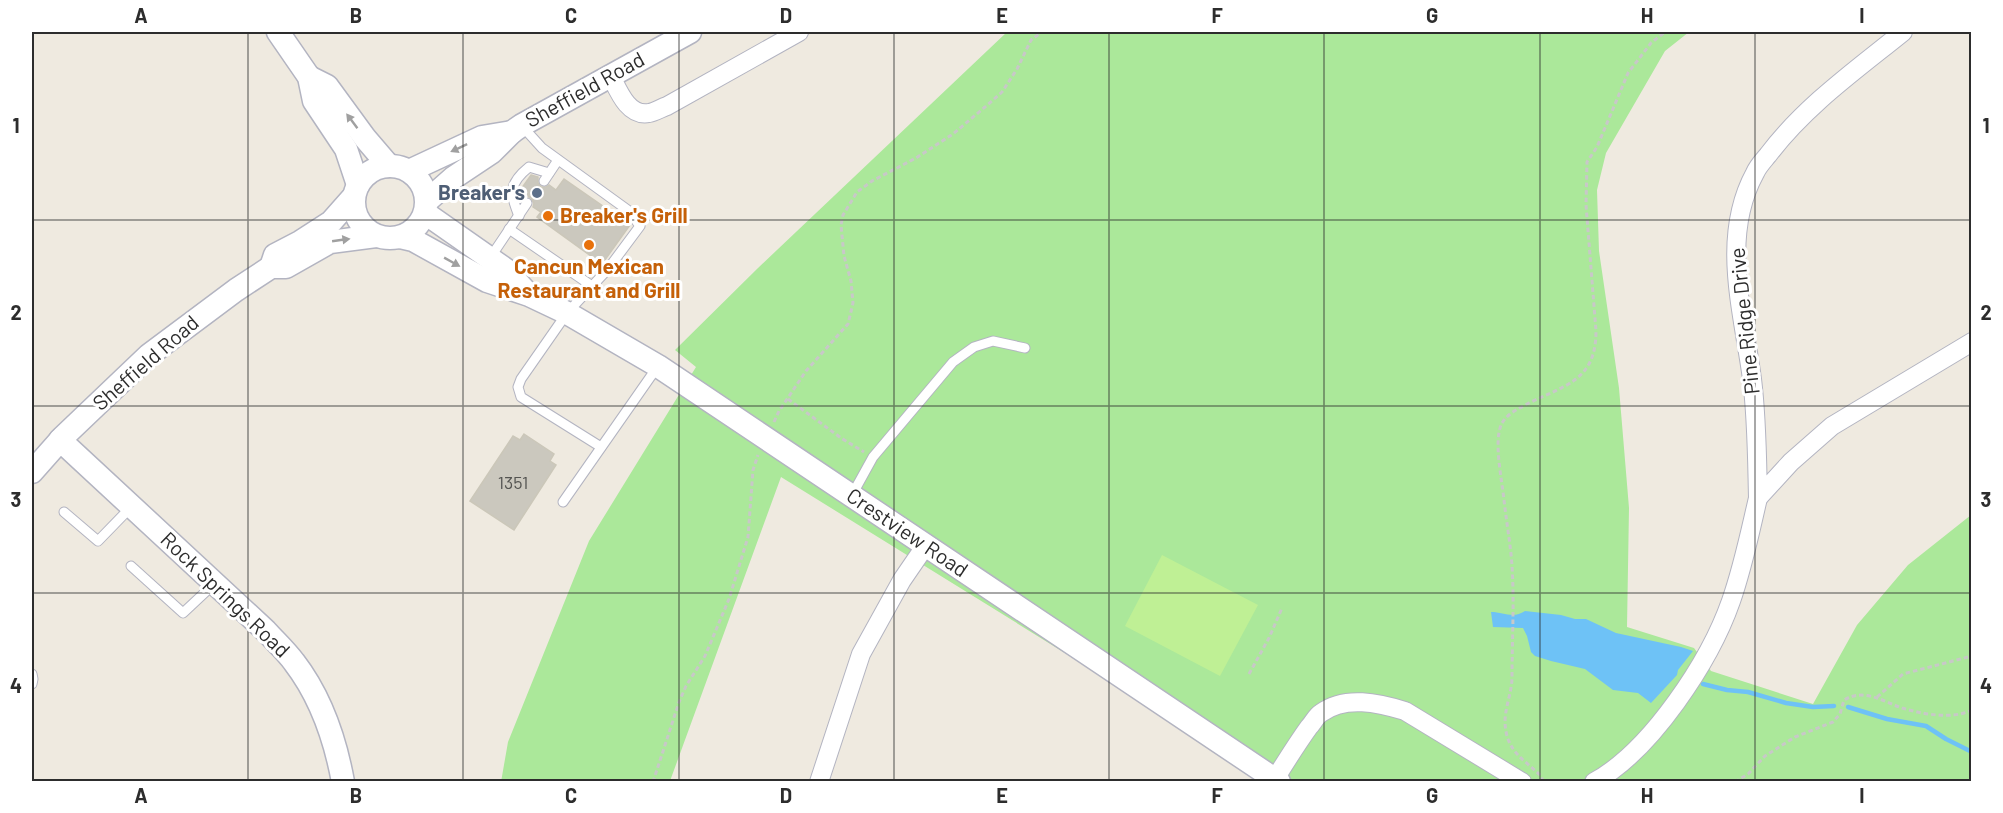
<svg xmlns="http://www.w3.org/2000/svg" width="2003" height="813" font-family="Barlow,sans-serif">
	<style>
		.green { fill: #abe89a }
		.pitch { fill: #bff095 }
		.water { fill: #6ec2f6 }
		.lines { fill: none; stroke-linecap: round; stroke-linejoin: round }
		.stream { stroke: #6ec2f6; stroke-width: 4.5 }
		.building { fill: #cbc8be; stroke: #cbc7b9; stroke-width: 1.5 }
		.service-casing { stroke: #b3b4c1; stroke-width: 11 }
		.minor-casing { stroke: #b3b4c1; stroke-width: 20 }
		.tertiary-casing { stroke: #b3b4c1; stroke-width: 25 }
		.path { stroke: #c8c8c8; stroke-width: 3; stroke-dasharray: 4.5 3; stroke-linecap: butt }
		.service { stroke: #fff; stroke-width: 9 }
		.minor { stroke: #fff; stroke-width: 18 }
		.tertiary { stroke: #fff; stroke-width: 22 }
		.oneway { fill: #a0a0a0 }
		.grid { fill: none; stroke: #2d2d2d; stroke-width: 1.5; stroke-opacity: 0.55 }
		.service-dot { fill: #5c6f8a; stroke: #fff; stroke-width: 2 }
		.food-dot { fill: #e8710a; stroke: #fff; stroke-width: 2 }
		.labels { text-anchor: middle; stroke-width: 6; stroke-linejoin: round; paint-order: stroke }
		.number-label { font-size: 18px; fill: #545451 }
		.street-label { font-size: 21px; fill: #2d2d2d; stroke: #fff }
		.service-label { font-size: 21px; font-weight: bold; fill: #4e5e75; stroke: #fff; text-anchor: end }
		.food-label { font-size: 21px; font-weight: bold; fill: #c56008; stroke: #fff; text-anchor: start }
		.neatline { fill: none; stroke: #2d2d2d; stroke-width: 2 }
		.grid-label { font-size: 20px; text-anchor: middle; font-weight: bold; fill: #2d2d2d }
	</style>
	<rect width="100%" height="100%" fill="#efeae0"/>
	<path class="green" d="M1007 32H1689L1665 51 1606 153 1597 190 1599 251 1619 388 1629 508 1627 627 1694 648 1711 671 1813 704 1857 625 1908 565 1971 515V781H1260L1136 697 781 477 670 781 501 782 508 742 589 541 696 367 675 350 758 268Z"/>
	<path class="pitch" d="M1162 555 1258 605 1220 676 1125 626Z"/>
	<path class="water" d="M1525 611 1561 615 1575 619H1586L1616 633 1681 647 1693 651 1678 670 1677 675 1651 703 1638 693 1613 690 1585 669 1551 661 1535 656 1531 652 1527 636 1523 628 1493 627 1491 612C1504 612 1513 619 1525 611Z"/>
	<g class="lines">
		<g class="stream">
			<path d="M1703 684 1727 690 1748 692 1786 703 1813 707 1834 706"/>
			<path d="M1848 707 1887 719 1926 726 1946 739 1972 752"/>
		</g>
	</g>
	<g class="building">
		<path d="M531 175 538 177V183L541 187H546L549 185 556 190 564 179 630 225 602 264 537 217 541 212 533 207 534 203 531 198 527 196 520 198 519 192Z"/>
		<path d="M524 434 554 454 550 461 556 465 514 530 470 501 513 436 520 440Z"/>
	</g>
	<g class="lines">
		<g class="service-casing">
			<g id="service">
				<path d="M522 126 542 148 629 211 640 226 608 269 567 313 521 379 518 387 521 397 601 447"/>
				<path d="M544 181 558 160"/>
				<path d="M519 216C510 193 508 184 529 167L549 173"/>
				<path d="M509 229 592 286"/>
				<path d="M490 258 527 203"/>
				<path d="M852 495 873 457 953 362 974 347 993 341 1025 348"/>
				<path d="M563 502 658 366"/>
				<path d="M64 512 98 541 132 506"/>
				<path d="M131 566 183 613 215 583"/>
				<path d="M32 674 33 679 32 684"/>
			</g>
		</g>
		<g class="minor-casing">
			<g id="minor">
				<path d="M1903 32C1856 70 1805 106 1768 155 1764 160 1758 166 1755 173 1720 237 1743 311 1752 379 1757 419 1757 458 1758 498L1791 462 1832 426 1972 342"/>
				<path d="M611 76C618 90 628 117 649 113 655 112 661 108 667 106L799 32"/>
				<path d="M819 782 861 654 902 580 926 545"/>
				<path d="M1273 782C1285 763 1296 745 1309 727 1313 723 1316 716 1321 713 1345 695 1379 703 1405 711L1522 782"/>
				<path d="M1594 782C1651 751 1710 661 1731 601 1743 567 1750 532 1758 498"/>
			</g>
		</g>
		<g class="tertiary-casing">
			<g id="tertiary">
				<path d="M278 32 309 77 314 101 346 149 358 185"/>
				<path d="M309 77 327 86 365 138 389 166"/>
				<circle cx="390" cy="202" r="36"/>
				<path d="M409 171 482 137 512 132"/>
				<path d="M427 201 453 178 492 152 512 132 522 125 690 32"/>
				<path d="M425 213 505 269 528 294"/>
				<path d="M400 237 413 240 487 281 529 295 567 313 658 366 1279 782"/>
				<path d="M271 267 275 255 300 242 331 222 354 196"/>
				<path d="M60 440 266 631C275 641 286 651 294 662 321 697 335 738 343 782"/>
				<path d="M32 472 63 437 149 355 236 290 271 267H286L330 242 376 236"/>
			</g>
		</g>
		<g class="path">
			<path d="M788 399 841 438 864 452"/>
			<path d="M774 422 779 411 806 371 848 324 853 303 851 281 844 256 841 225 843 215 857 192 872 181 916 158 953 134 985 107 1002 92 1017 69 1031 40 1042 32"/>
			<path d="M1249 674 1269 638 1282 608"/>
			<path d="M1877 697 1903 674 1972 656"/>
			<path d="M653 782 679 702 686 686 705 656 729 599 748 537 753 470 758 455"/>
			<path d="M1542 782V777C1524 759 1506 752 1505 722 1505 707 1512 692 1512 677 1512 636 1515 595 1511 554 1509 536 1506 518 1504 500 1502 480 1493 440 1502 423 1508 413 1518 409 1527 404 1565 385 1596 381 1596 331L1586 205 1587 162 1597 147 1628 73 1651 43 1665 32"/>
			<path d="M1735 782 1748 774 1765 756 1795 737 1833 722 1840 714 1844 700C1864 688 1882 701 1902 708 1922 714 1952 720 1972 710"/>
		</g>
		<use href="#service" class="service"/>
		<use href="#minor" class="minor"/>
		<use href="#tertiary" class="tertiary"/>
	</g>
	<defs><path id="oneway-solid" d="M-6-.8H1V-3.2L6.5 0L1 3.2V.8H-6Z" transform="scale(1.5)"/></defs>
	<g class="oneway">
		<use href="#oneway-solid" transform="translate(352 121) rotate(-127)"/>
		<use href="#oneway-solid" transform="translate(459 148) rotate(155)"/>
		<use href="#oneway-solid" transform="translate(341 240) rotate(-8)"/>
		<use href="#oneway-solid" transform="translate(452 262) rotate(29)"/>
	</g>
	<path class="grid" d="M248 32V782M463 32V782M679 32V782M894 32V782M1109 32V782M1324 32V782M1540 32V782M1755 32V782M32 220H1972M32 406H1972M32 593H1972"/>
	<circle class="service-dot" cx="537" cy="193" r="6"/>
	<g class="food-dot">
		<circle cx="548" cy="216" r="6"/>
		<circle cx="589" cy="245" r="6"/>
	</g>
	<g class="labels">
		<g class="number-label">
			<text x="513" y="489">1351</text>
		</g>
		<g class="street-label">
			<text transform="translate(585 90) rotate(-29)" y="7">Sheffield Road</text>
			<text transform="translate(1745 321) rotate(-96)" y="7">Pine Ridge Drive</text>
			<text transform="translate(146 363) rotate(-41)" y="7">Sheffield Road</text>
			<text transform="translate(907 533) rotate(34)" y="7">Crestview Road</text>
			<text transform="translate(225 595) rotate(44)" y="7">Rock Springs Road</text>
		</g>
		<g class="service-label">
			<text x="525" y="200">Breaker's</text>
		</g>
		<g class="food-label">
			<text x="560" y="223">Breaker's Grill</text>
			<text x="589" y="274" text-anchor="middle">Cancun Mexican<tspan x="589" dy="24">Restaurant and Grill</tspan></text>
		</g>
	</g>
	<rect width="2003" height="813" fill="none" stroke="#ffffff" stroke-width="66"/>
	<rect x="33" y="33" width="1937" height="747" class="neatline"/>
	<g class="grid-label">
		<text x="141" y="23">A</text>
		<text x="356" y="23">B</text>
		<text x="571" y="23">C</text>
		<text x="786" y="23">D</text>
		<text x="1002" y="23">E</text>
		<text x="1217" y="23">F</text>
		<text x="1432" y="23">G</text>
		<text x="1647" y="23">H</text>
		<text x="1862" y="23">I</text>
		<text x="16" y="133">1</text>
		<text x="1986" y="133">1</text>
		<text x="16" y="320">2</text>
		<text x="1986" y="320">2</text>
		<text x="16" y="507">3</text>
		<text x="1986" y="507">3</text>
		<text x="16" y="693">4</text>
		<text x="1986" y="693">4</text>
		<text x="141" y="803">A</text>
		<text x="356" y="803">B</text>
		<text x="571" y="803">C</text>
		<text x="786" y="803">D</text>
		<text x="1002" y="803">E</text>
		<text x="1217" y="803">F</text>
		<text x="1432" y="803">G</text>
		<text x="1647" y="803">H</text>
		<text x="1862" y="803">I</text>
	</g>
</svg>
